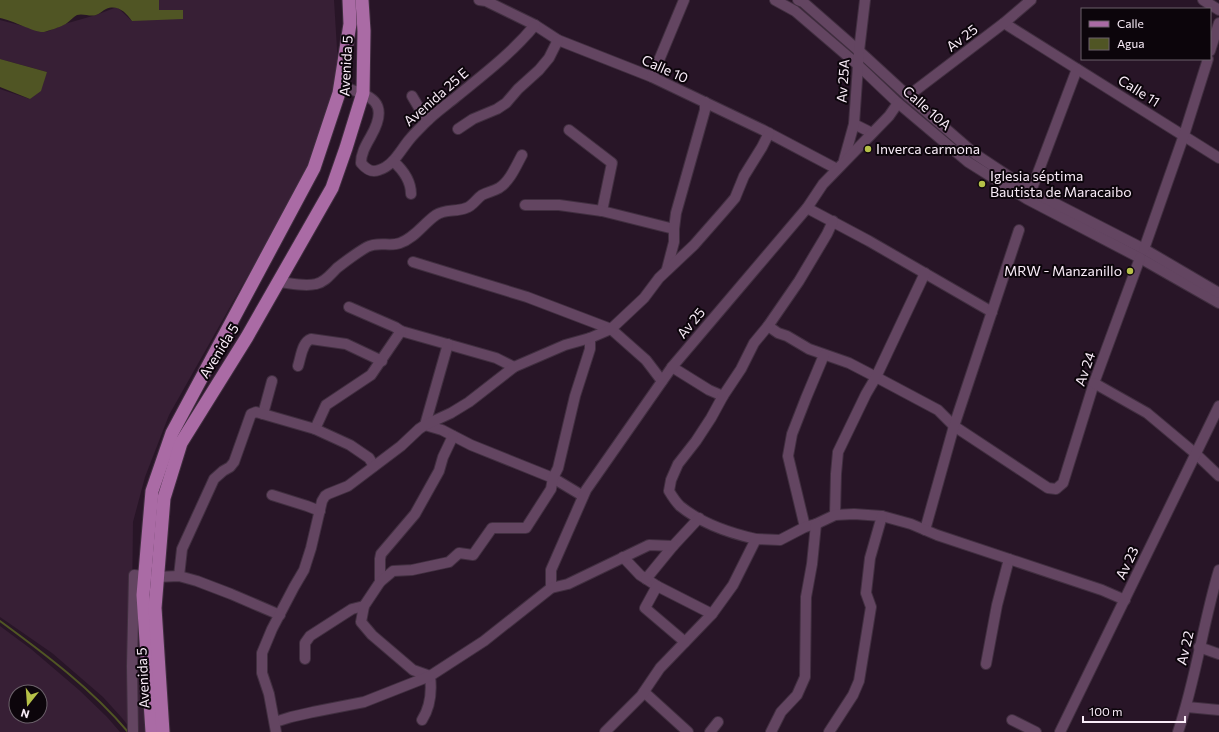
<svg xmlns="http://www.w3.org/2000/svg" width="1219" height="732" font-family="Commissioner,sans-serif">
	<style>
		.built { fill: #371f35; fill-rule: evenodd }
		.water { fill: #505524 }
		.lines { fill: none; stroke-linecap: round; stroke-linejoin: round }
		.stream { stroke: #505524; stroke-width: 2 }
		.minor-casing { stroke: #412f40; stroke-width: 12 }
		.major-casing { stroke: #412f40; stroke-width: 15 }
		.minor { stroke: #634561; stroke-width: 10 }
		.major { stroke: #aa6ba5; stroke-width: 13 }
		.poi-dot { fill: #b6c148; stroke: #0c050b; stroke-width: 1.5 }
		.labels { text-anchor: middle; stroke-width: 4; stroke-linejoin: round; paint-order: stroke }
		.street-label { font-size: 14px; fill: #f9ecf8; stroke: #0c050b }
		.poi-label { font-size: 14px; fill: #f9ecf8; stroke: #0c050b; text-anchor: start }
	</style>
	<rect width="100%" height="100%" fill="#281527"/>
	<g class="built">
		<path d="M159 0H334L338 65 335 89 309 167 169 415 145 477 133 522 132 603 144 680 146 732H133L122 718 103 697 52 653 0 617V89L30 99 47 72 0 59V20L46 32 68 23 96 15 117 7 132 21 183 10H159Z"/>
		<path d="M0 626 31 649 79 690 107 717 120 732H0ZM16 692H40V716H16Z"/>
	</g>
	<g class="water">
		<path d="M0 0H159V10H183V19L132 21C126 12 117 4 106 9 103 10 100 14 96 15 90 17 83 13 77 15 73 17 71 20 67 23 64 26 48 31 44 32 35 33 12 20 0 18Z"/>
		<path d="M0 59 47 72 41 91 30 99 0 87Z"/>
	</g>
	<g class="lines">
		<path class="stream" d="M0 621C45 654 92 689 128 732"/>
		<g class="minor-casing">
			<g id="minor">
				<path d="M479 0 486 1 535 25 558 40 652 77 763 130 837 169"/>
				<path d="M775 0 795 11 858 65 898 103 968 162 1027 199 1140 258 1219 303"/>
				<path d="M798 0 803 2 859 51 908 96 975 154 1031 191 1144 249 1219 293"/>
				<path d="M1203 0 1219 10"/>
				<path d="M1004 23 1219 158"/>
				<path d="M1210 51 1219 23"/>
				<path d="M652 77 684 0"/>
				<path d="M340 86C370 95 391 101 371 136 366 145 361 153 361 163 366 169 371 173 379 170 393 166 400 151 409 140 413 135 418 130 423 125 433 114 445 106 456 97 484 74 512 53 535 25"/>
				<path d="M412 96 422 113 428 120"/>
				<path d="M908 96 1004 23 1031 0"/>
				<path d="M854 124 872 133"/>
				<path d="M458 129 473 119 497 109 506 103 518 89 539 70 549 58 558 40"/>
				<path d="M569 130 612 163 602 211"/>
				<path d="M844 160 854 124 859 51 865 0"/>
				<path d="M393 161C402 169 411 181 411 194"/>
				<path d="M1031 191 1077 69"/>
				<path d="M525 205H559L602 211 674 229"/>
				<path d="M807 208 869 241 992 312"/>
				<path d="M1144 249 1184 135 1208 59"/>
				<path d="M413 262 527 297 611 329 646 360 662 381"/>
				<path d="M667 269 674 242V229L676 213 705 110V102"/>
				<path d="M279 282C290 283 304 287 316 284 325 282 330 275 337 268 346 261 358 252 367 247 378 241 390 247 400 243 415 238 424 223 436 215 445 209 456 212 466 208 473 206 476 199 482 195 488 192 494 191 499 188 510 181 516 166 522 155"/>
				<path d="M349 307 395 327 401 331 496 358 514 367"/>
				<path d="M768 326 778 333 787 336 809 349 849 363 876 377 938 410 954 426 1048 488 1056 489 1063 483 1094 383 1140 258"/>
				<path d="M448 344 425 425 442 430 471 445 553 478 583 496"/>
				<path d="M298 366C301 357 302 342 311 339L346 344 382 361"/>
				<path d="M672 367 709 390 723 396"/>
				<path d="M1094 383 1147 413 1196 454 1219 476"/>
				<path d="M263 414 272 381"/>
				<path d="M315 429 326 405 371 375 401 331"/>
				<path d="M272 495 307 506 320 511"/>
				<path d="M835 515 836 474 838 452 866 394 876 377 925 273"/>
				<path d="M805 527 788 456 792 434 806 398 824 355"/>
				<path d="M925 530 954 426 1019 230"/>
				<path d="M756 539C729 533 702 524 680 506 676 502 672 496 669 491L671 480 678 464 696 441 711 418 723 396 741 369 754 343 768 326 799 281 827 234 833 221"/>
				<path d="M623 557 640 575 657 586 712 614"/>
				<path d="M179 576 182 549 214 479 223 471 230 467 234 462 251 414 256 412 315 429 350 445 369 458 374 466"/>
				<path d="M646 579 673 546 699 518"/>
				<path d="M380 582V559L381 554 415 514 439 471 443 457 453 436"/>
				<path d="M657 586 645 608 685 642"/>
				<path d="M551 588V570L586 490 672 367 807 208 823 184 889 116 898 103"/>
				<path d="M1199 647 1219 654"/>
				<path d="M305 659V643L310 636 352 609 364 606"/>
				<path d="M986 664 997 605 1009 559"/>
				<path d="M644 692 688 732"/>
				<path d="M1187 707 1219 710"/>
				<path d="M422 720C431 706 432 692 430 676L413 670 372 635 361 622 364 606 380 582 393 571 412 570 449 562 459 553 473 555 492 528H526L551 489 553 478 558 468 575 396 590 349V338"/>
				<path d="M1012 720 1036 732"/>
				<path d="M275 722 291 717 313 712 364 702 430 676 484 641 551 588 568 584 649 545 673 546"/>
				<path d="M133 732 132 666 134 575 157 577 179 576 197 581 231 594 280 615"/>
				<path d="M276 732 269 694 262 673V653L272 629 294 587 304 570 311 548 322 501 325 496 328 494 348 486 401 446 419 429 425 425 451 413 469 402 514 367 565 345 590 338 611 329 644 298 659 278 694 245 723 212 735 198 744 176 762 147 769 133"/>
				<path d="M605 732 641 696 660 668 712 614 733 585 756 539 780 540 805 527 816 524 835 515 854 514 882 516 911 524 937 535 1102 590 1125 600"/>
				<path d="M710 732 718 722"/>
				<path d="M771 732 781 712 797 695 805 677 806 597 812 564 816 524"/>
				<path d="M829 732 853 695 859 681 871 607 866 593 870 558 882 516"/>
				<path d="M1060 732 1219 406"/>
				<path d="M1178 732C1196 679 1203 623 1219 570"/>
			</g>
		</g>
		<g class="major-casing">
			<g id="major">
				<path d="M152 732 143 595 152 491 172 433 314 168 339 93 350 24 349 0"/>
				<path d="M163 732 155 608 164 498 181 443 247 337 332 188 346 148 363 93 364 31 362 0"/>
			</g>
		</g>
		<use href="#minor" class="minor"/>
		<use href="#major" class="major"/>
	</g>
	<g class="poi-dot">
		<circle cx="868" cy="149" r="4"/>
		<circle cx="982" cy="184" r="4"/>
		<circle cx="1130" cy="271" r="4"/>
	</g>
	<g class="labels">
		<g class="street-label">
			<text transform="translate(962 38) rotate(-37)" y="5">Av 25</text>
			<text transform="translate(346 66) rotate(-87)" y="5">Avenida 5</text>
			<text transform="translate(665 69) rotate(24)" y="5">Calle 10</text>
			<text transform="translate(843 81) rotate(-86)" y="5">Av 25A</text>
			<text transform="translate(1139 91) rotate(32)" y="5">Calle 11</text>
			<text transform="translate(436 97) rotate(-41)" y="5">Avenida 25 E</text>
			<text transform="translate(927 108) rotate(41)" y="5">Calle 10A</text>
			<text transform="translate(691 323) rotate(-50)" y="5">Av 25</text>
			<text transform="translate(219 351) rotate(-58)" y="5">Avenida 5</text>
			<text transform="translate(1085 369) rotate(-71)" y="5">Av 24</text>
			<text transform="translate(1127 563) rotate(-64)" y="5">Av 23</text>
			<text transform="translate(1185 648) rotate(-77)" y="5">Av 22</text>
			<text transform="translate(143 678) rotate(-93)" y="5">Avenida 5</text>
		</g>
		<g class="poi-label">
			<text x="876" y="154">Inverca carmona</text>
			<text x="990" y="181">Iglesia séptima<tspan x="990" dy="16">Bautista de Maracaibo</tspan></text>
			<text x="1122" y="276" text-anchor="end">MRW - Manzanillo</text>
		</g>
	</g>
	<rect x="1081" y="8" width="130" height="52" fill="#0c050b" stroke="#6b616a"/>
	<rect x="1089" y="21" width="20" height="6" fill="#aa6ba5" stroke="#6b616a"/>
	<text x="1117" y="28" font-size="12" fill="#f9ecf8">Calle</text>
	<rect x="1089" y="38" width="20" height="12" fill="#505524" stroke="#6b616a"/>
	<text x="1117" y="48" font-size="12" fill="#f9ecf8">Agua</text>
	<g transform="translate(28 704) rotate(197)"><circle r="19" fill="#0c050b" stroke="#6b616a"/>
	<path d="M0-3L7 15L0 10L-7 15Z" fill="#b6c148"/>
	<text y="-6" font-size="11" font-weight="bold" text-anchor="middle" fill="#f9ecf8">N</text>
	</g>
	<path d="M1083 716v6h102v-6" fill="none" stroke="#f9ecf8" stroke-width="2"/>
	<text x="1089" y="716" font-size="12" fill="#f9ecf8" stroke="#0c050b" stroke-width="3" paint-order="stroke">100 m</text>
</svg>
